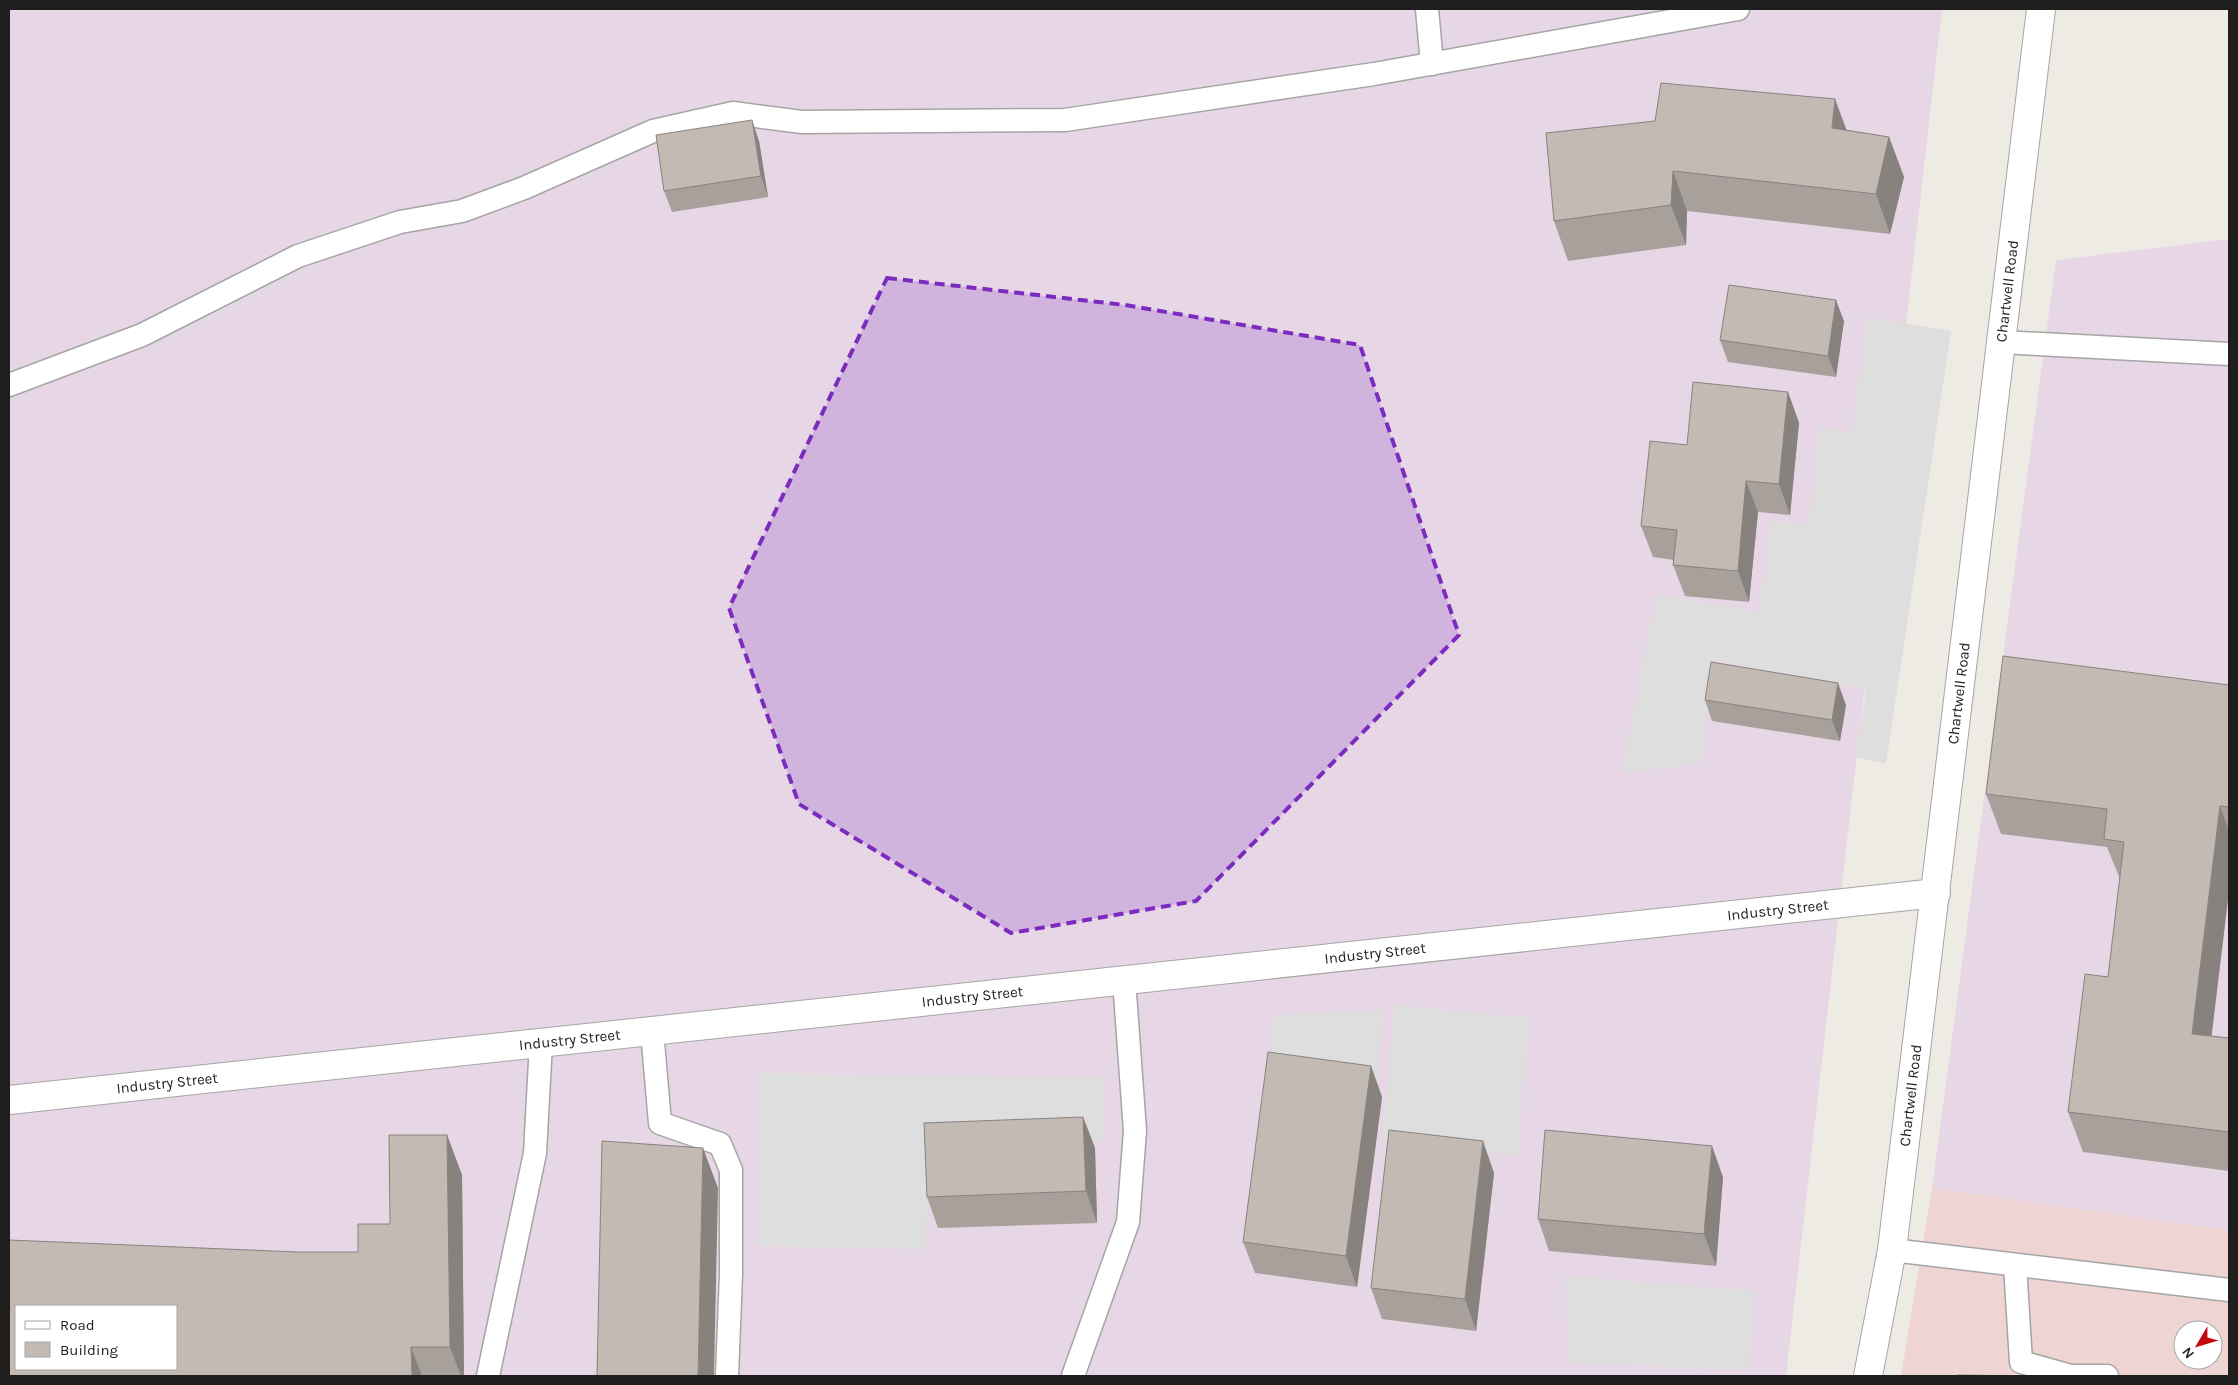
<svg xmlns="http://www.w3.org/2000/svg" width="2238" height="1385" font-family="Karla,sans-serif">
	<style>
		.commercial { fill: #efd4d4; fill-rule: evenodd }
		.industrial { fill: #e7d6e5; fill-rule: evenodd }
		.parking { fill: #dedede }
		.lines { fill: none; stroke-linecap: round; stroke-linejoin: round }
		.service-casing { stroke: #a5a5a5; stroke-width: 25 }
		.minor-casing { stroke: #a5a5a5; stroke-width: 30 }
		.tertiary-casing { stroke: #a5a5a5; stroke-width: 30 }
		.service { stroke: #fff; stroke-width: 22 }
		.minor { stroke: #fff; stroke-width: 28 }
		.tertiary { stroke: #fff; stroke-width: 28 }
		.wall { fill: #a8a09b }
		.shaded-wall { fill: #88827e }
		.building { fill: #c3bab4; stroke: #88827e; fill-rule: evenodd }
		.marked { fill: #7b2cbf; fill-opacity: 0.2; stroke: #7b2cbf; stroke-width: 4; stroke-dasharray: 10 6; stroke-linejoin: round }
		.labels { text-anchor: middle; stroke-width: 4; stroke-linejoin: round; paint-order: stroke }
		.street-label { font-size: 15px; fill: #1e1e1e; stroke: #fff }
	</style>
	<rect width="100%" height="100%" fill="#eeebe4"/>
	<path class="commercial" d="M1932 1188 2229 1230V1376H1901ZM2183 1330H2213V1360H2183Z"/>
	<g class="industrial">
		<path d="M9 9H1942L1786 1376H9ZM16 1306H176V1369H16Z"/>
		<path d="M2229 239V1230L1932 1188 2056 260Z"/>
	</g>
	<g class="parking">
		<path d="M1867 317 1951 331 1886 764 1855 757 1866 690 1717 661 1701 763 1622 774 1656 594 1759 612 1771 521 1809 524 1819 427 1852 433Z"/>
		<path d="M1395 1005 1529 1018 1517 1155 1382 1144Z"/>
		<path d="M1383 1010 1376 1088 1264 1069 1274 1015Z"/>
		<path d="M759 1073 1104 1078V1140L927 1138 925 1249 757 1246Z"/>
		<path d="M1565 1276 1756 1291 1748 1370 1569 1363Z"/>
	</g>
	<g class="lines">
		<g class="service-casing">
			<g id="service">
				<path d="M1427 9 1432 64"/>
				<path d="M2001 342 2229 354"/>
				<path d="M9 385 142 335 298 256 400 222 462 211 524 188 653 131 733 113 802 122 1065 120 1374 74 1738 9"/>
				<path d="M652 1031 660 1123 720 1144 731 1170V1274L727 1376"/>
				<path d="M1892 1250 2229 1290"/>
				<path d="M2015 1265 2021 1362 2071 1376H2107"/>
				<path d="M488 1376 535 1153 541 1043"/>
				<path d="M1073 1376 1128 1222 1135 1131 1124 980"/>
			</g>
		</g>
		<g class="minor-casing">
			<g id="minor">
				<path id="s1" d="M9 1100 1936 893"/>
			</g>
		</g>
		<g class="tertiary-casing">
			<g id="tertiary">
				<path id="s2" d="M1868 1376 1892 1250 2041 9"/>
			</g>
		</g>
		<use href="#service" class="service"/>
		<use href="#minor" class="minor"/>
		<use href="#tertiary" class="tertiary"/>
	</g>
	<g class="wall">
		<path d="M1847 130 1889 137 1904 177 1890 234 1687 211 1686 245 1568 261 1554 221 1546 133Z"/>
		<path d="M759 141 768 197 672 212 664 191Z"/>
		<path d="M1844 321 1836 377 1728 362 1720 340Z"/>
		<path d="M1788 392 1799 423 1790 515 1758 512 1749 602 1685 596 1673 565 1674 560 1653 557 1641 526 1687 445Z"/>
		<path d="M2229 685V891L2211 1036 2229 1038V1171L2083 1152 2068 1112 2108 977 2120 879 2107 847 2001 834 1986 794Z"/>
		<path d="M1705 700 1846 705 1840 741 1712 721Z"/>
		<path d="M1371 1066 1382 1097 1357 1287 1255 1273 1243 1242Z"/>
		<path d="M1083 1117 1095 1148 1097 1223 938 1228 927 1197Z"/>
		<path d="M447 1135 462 1175 464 1376H9L297 1252H358L390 1224Z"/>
		<path d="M1494 1173 1476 1331 1382 1319 1371 1288Z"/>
		<path d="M1723 1177 1716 1266 1549 1251 1538 1219Z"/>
	</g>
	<g class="shaded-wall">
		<path d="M1835 99 1850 139 1832 128Z"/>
		<path d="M752 120 759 141 768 197 761 176Z"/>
		<path d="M1889 137 1904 177 1890 234 1876 194Z"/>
		<path d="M1673 171 1687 211 1686 245 1671 205Z"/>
		<path d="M1836 300 1844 321 1836 377 1828 356Z"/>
		<path d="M1788 392 1799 423 1790 515 1779 484Z"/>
		<path d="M1746 481 1758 512 1749 602 1738 571Z"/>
		<path d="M1838 683 1846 705 1840 741 1832 720Z"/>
		<path d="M2220 806 2229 831V891L2207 1074 2192 1034Z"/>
		<path d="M1371 1066 1382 1097 1357 1287 1346 1256Z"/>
		<path d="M1083 1117 1095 1148 1097 1223 1086 1191Z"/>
		<path d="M447 1135 462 1175 464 1376H461L450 1347Z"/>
		<path d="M1483 1141 1494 1173 1476 1331 1465 1299Z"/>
		<path d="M1712 1146 1723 1177 1716 1266 1704 1234Z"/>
		<path d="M703 1148 718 1188 714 1376H698Z"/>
		<path d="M411 1347 422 1376H412Z"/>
	</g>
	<g class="building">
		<path d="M1661 83 1835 99 1832 128 1889 137 1876 194 1673 171 1671 205 1554 221 1546 133 1655 121Z"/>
		<path d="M752 120 761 176 664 191 656 135Z"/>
		<path d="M1729 285 1836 300 1828 356 1720 340Z"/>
		<path d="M1693 382 1788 392 1779 484 1746 481 1738 571 1673 565 1677 530 1641 526 1650 441 1687 445Z"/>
		<path d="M2003 656 2229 685V807L2220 806 2192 1034 2229 1038V1132L2068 1112 2085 974 2108 977 2124 842 2104 839 2107 809 1986 794Z"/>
		<path d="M1711 662 1838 683 1832 720 1705 700Z"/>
		<path d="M1268 1052 1371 1066 1346 1256 1243 1242Z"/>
		<path d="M1083 1117 1086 1191 927 1197 924 1123Z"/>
		<path d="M1389 1130 1483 1141 1465 1299 1371 1288Z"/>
		<path d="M1545 1130 1712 1146 1704 1234 1538 1219Z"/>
		<path d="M389 1135H447L450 1347H411L412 1376H9V1240L297 1252H358V1224H390ZM16 1306H176V1369H16Z"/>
		<path d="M602 1141 703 1148 698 1376H597Z"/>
		<path d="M1957 1375 2034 1376H1957Z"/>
	</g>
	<path class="marked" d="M887 278 1125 305 1360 345 1459 635 1196 901 1011 933 799 804 729 608Z"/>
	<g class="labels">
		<g class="street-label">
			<text dy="5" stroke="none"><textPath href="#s2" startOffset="1094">Chartwell Road</textPath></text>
			<text dy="5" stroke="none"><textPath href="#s2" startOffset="689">Chartwell Road</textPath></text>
			<text dy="5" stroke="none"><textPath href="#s1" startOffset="1779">Industry Street</textPath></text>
			<text dy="5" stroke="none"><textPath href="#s1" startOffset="1374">Industry Street</textPath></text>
			<text dy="5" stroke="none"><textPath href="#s1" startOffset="969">Industry Street</textPath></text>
			<text dy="5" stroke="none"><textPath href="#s1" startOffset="564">Industry Street</textPath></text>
			<text dy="5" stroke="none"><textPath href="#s1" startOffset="159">Industry Street</textPath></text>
			<text dy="5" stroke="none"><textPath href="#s2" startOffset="284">Chartwell Road</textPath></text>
		</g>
	</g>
	<rect width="2238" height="1385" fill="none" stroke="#1e1e1e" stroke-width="20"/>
	<rect x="15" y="1305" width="162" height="65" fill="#ffffff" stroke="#a5a5a5"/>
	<rect x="25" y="1321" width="25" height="8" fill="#ffffff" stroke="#a5a5a5"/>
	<text x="60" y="1330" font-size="15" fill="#1e1e1e">Road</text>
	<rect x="25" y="1342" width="25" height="15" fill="#c3bab4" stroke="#a5a5a5"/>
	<text x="60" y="1355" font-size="15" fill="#1e1e1e">Building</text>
	<g transform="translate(2198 1345) rotate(232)"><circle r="24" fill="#ffffff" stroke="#a5a5a5"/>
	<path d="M0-4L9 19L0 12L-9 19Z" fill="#c4080f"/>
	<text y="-8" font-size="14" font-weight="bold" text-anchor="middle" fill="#1e1e1e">N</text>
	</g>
</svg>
